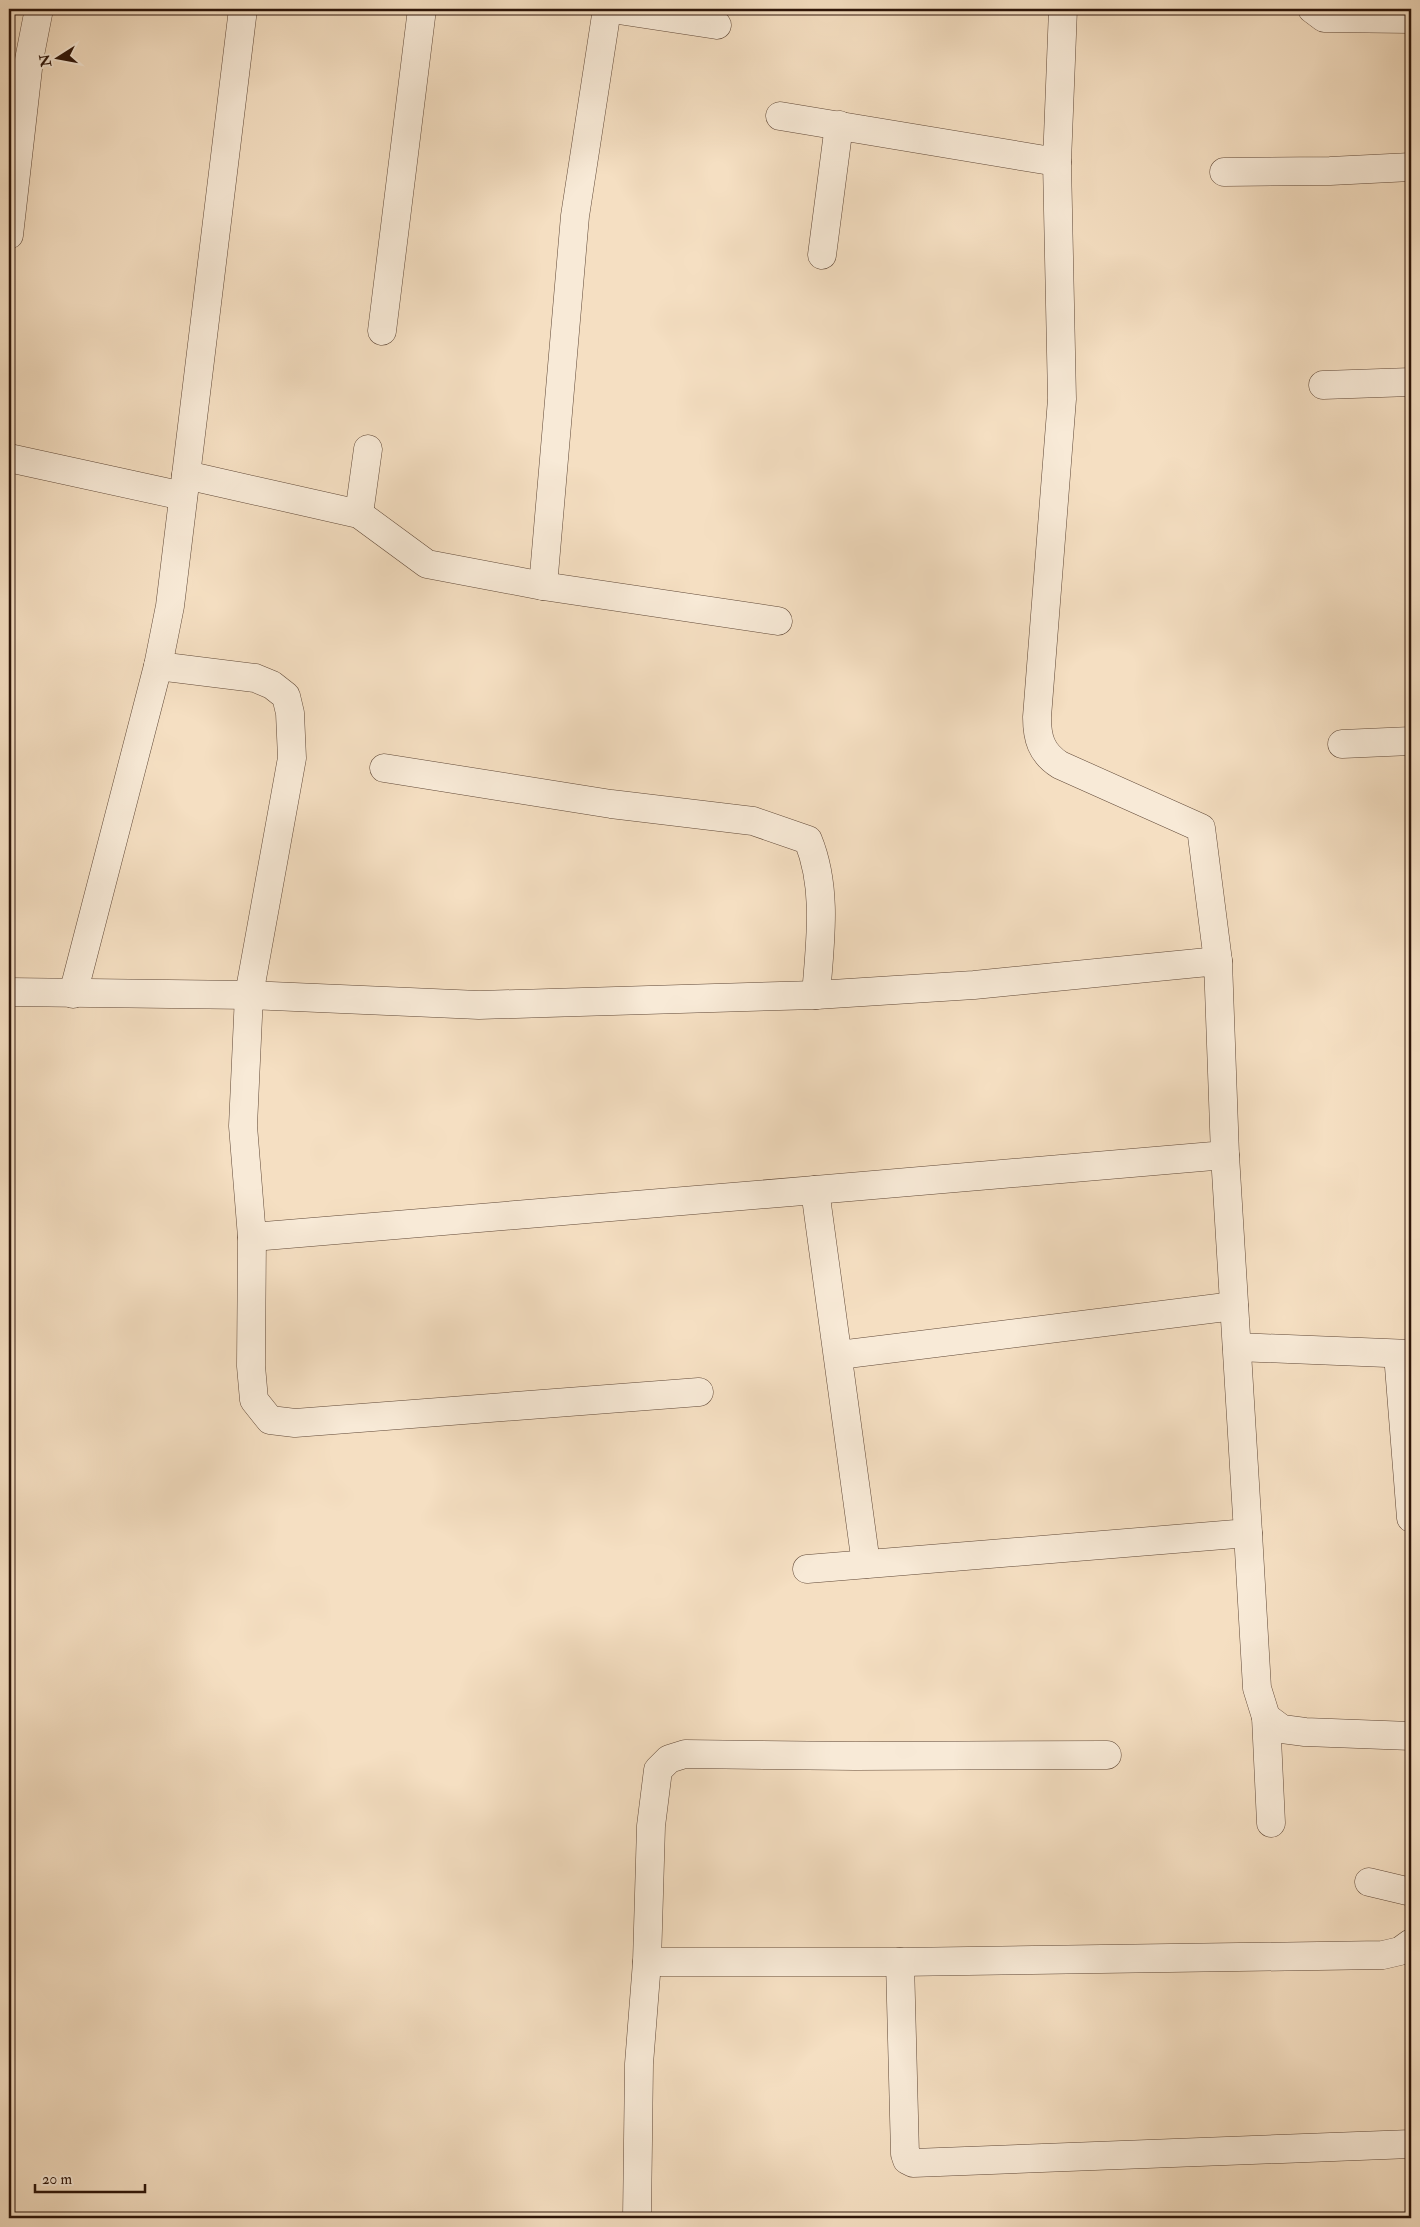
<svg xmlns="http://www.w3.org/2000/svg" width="1420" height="2227" font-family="'IM FELL Double Pica',serif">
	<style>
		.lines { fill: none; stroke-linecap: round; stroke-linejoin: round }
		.minor-casing { stroke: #604837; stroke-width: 29 }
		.minor { stroke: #f8ead7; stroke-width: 28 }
	</style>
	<rect width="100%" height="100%" fill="#f5dfc2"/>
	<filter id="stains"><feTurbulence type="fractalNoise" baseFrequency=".004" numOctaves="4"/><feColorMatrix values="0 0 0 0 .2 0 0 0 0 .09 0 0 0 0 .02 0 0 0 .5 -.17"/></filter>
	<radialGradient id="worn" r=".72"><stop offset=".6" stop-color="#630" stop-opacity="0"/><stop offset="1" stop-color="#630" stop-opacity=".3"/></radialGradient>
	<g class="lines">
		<g class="minor-casing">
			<g id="minor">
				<path d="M612 9 717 25"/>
				<path d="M1312 9 1324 18 1411 19"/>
				<path d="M780 116 1057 162 1063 9"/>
				<path d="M1057 162 1062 399 1037 717C1037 738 1041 753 1060 765L1201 828 1218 961"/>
				<path d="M1224 172 1330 171 1411 167"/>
				<path d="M9 235 29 60 39 9"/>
				<path d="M822 255 839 125"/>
				<path d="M382 331 422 9"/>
				<path d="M1323 385 1411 382"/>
				<path d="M9 458 183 496"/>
				<path d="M186 475 359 514 427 564 543 586 778 621"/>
				<path d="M359 514 368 449"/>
				<path d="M543 586 575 216 607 9"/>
				<path d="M158 666 255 678 272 685 286 696 290 713 292 758 249 995 243 1126 252 1237 815 1190 866 1564"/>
				<path d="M1342 744 1411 741"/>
				<path d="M384 768 611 804 753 821 808 840C828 889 820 943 816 995"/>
				<path d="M9 992 249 995 479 1005 816 995 974 985 1218 961 1225 1155 815 1190"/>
				<path d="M73 994 158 666 170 606 243 9"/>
				<path d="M252 1237 251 1366 254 1400 270 1420 295 1423 699 1392"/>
				<path d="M1237 1347 1411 1354"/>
				<path d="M1398 1354 1411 1518"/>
				<path d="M839 1355 1234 1306"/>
				<path d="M1248 1533 1257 1688 1266 1717 1282 1729 1305 1732 1411 1736"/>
				<path d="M807 1569 1248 1533 1225 1155"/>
				<path d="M1266 1717 1271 1823"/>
				<path d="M1369 1882 1411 1892"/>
				<path d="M647 1962 651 1826 658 1770 669 1759 685 1754 855 1756 1107 1755"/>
				<path d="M900 1962 905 2154 907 2160 913 2163 1411 2144"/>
				<path d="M637 2218 639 2064 647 1962H900L1383 1955 1400 1951 1411 1943"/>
			</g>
		</g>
		<use href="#minor" class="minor"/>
	</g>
	<rect width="1420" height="2227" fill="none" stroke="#f5dfc2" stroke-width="30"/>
	<rect x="10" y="10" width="1400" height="2207" fill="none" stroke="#2e1509" stroke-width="2.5"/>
	<rect x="15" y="15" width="1390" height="2197" fill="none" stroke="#2e1509"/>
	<g transform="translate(58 58) rotate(259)" stroke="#f8ead7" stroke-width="4" paint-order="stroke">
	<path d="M0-4L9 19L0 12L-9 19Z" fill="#2e1509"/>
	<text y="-8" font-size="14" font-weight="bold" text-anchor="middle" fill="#2e1509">N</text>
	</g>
	<path d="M35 2184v8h110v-8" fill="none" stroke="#2e1509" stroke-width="2.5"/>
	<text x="42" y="2184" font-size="15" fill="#2e1509" stroke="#f8ead7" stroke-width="4" paint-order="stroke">20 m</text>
	<rect width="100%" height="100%" filter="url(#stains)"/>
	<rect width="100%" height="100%" fill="url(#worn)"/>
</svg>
